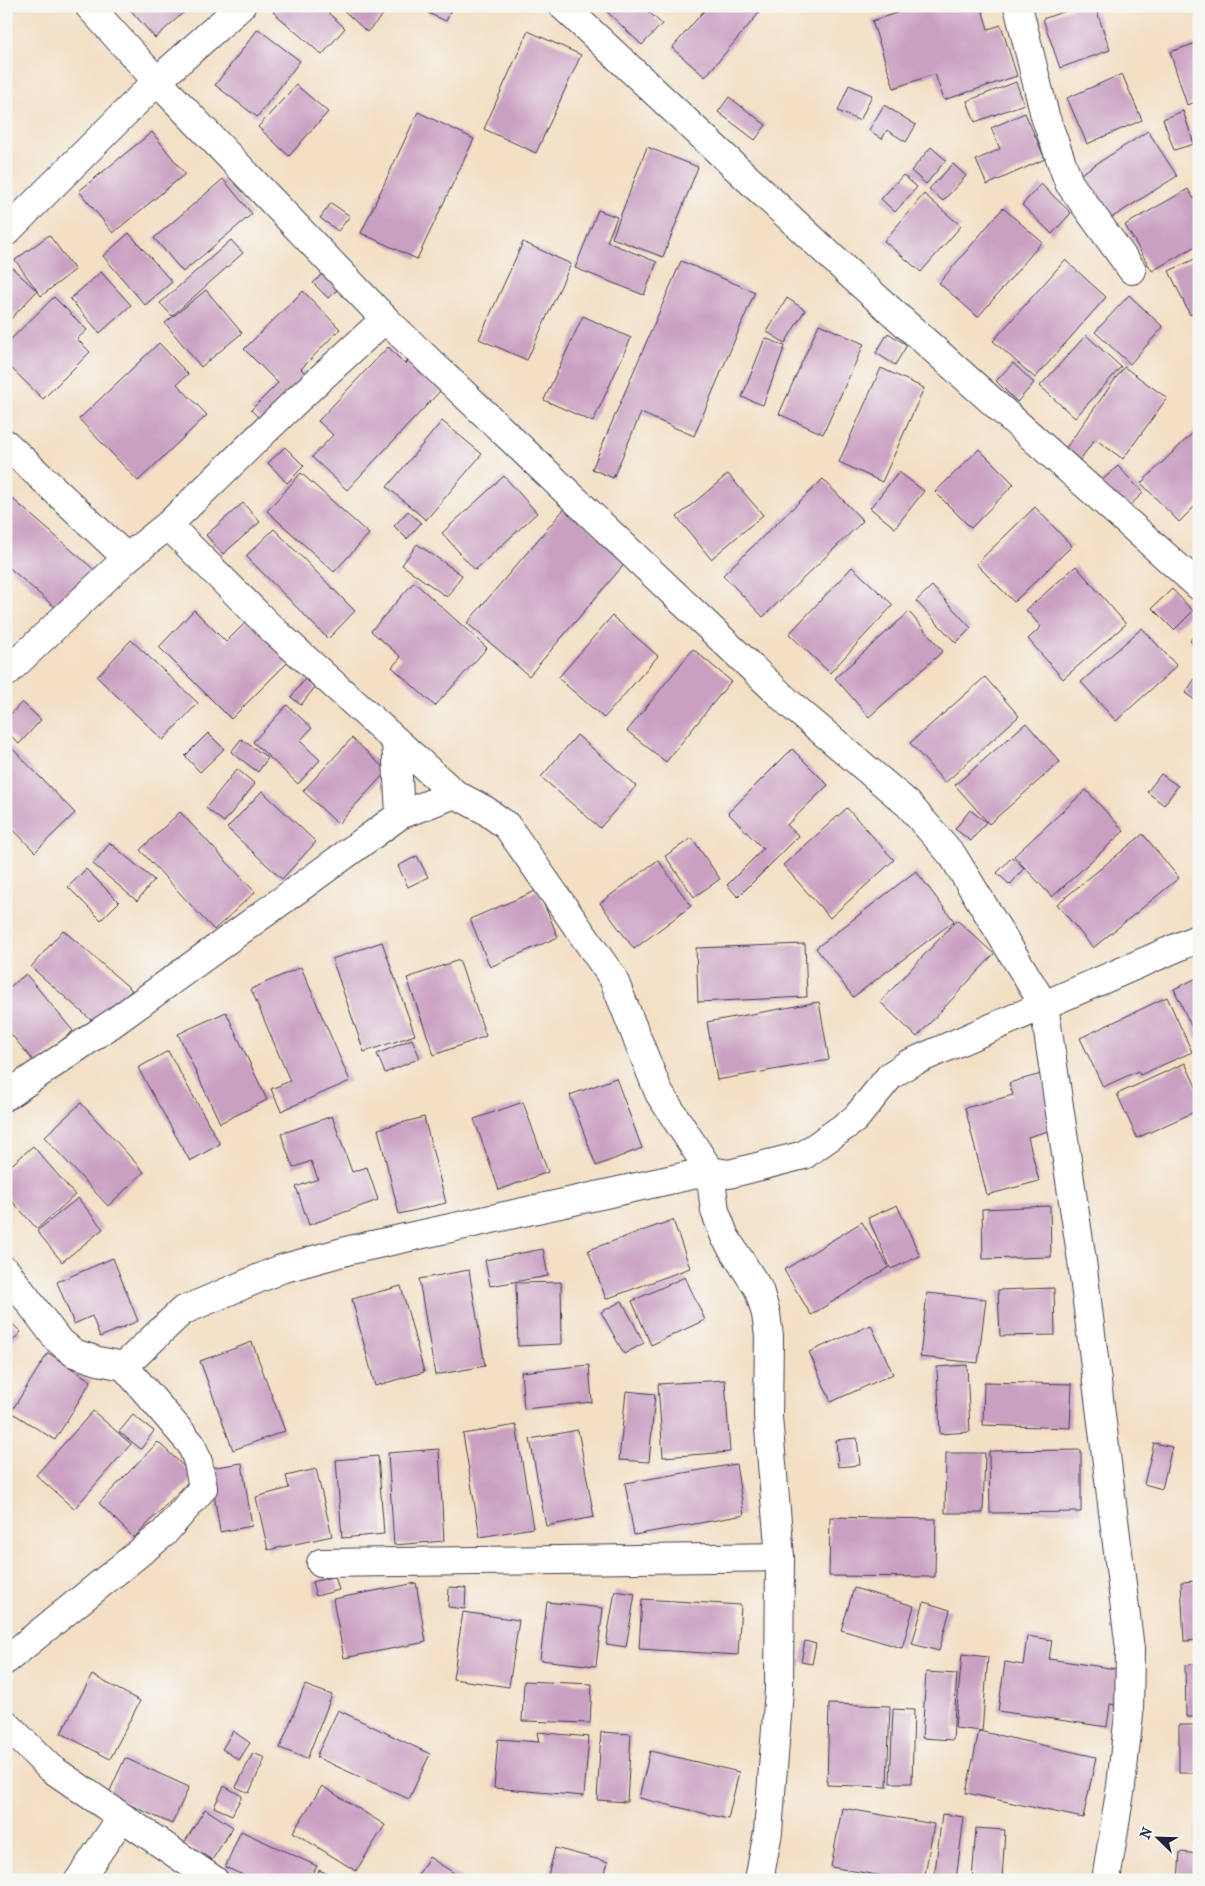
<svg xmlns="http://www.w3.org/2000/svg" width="1205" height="1886" font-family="'IM FELL French Canon',serif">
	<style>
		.building { fill: #caa0c2 }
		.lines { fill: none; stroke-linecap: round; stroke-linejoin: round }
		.street-casing { stroke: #413e50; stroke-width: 30 }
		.street { stroke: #fff; stroke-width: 28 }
	</style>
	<rect width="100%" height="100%" fill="#f6f6f2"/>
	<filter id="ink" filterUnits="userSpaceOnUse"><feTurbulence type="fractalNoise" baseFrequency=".02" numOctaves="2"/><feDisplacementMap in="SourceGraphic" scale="10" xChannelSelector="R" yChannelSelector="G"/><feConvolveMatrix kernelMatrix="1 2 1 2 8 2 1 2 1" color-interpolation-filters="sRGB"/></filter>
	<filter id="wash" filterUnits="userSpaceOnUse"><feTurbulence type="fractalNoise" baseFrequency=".0096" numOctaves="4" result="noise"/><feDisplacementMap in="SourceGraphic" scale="20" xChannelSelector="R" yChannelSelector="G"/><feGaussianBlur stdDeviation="1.12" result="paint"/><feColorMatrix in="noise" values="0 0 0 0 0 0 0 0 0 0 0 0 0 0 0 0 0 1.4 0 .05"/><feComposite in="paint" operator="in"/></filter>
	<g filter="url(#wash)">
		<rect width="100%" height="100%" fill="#f3dfc4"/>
		<g id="blocks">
			<g class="building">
				<path d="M127 6H191L155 38Z"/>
				<path d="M279 6H321L345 28 322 55 273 12Z"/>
				<path d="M339 6H391L367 32Z"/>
				<path d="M431 6H453L446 21 428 13Z"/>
				<path d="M605 6H642L662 24 642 45 603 8Z"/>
				<path d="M708 6H751L759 13 705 77 672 48Z"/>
				<path d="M904 6H981L988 29 1001 25 1017 76 944 100 935 74 894 88 872 21 905 10Z"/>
				<path d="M1079 6H1095L1110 50 1060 68 1043 19Z"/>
				<path d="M258 29 300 61 257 117 215 85Z"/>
				<path d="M528 31 581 55 536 153 484 129Z"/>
				<path d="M1199 42V101L1187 105 1170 52Z"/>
				<path d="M1122 74 1142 120 1087 144 1067 98Z"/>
				<path d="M1016 82 1024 104 975 122 967 101Z"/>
				<path d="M296 85 328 112 289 156 258 127Z"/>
				<path d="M849 85 872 95 860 121 838 111Z"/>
				<path d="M729 97 766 125 755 140 718 112Z"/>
				<path d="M884 105 916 125 906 142 887 130 882 139 869 130Z"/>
				<path d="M1183 111 1194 144 1174 150 1163 119Z"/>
				<path d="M418 112 474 139 417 259 361 233Z"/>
				<path d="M1025 113 1045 159 987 185 976 160 1000 149 991 128Z"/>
				<path d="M1148 131 1177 176 1105 222 1076 177Z"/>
				<path d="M152 132 185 174 113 233 79 191Z"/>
				<path d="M647 147 698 167 663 257 612 238Z"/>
				<path d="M931 147 946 160 926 184 911 171Z"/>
				<path d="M953 164 966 176 943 201 929 189Z"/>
				<path d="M903 175 917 187 895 212 881 199Z"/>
				<path d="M223 179 252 214 183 272 154 238Z"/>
				<path d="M1041 184 1071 213 1052 234 1022 205Z"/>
				<path d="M1188 189 1199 207V244L1152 271 1125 225Z"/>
				<path d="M924 194 961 226 921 272 884 241Z"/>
				<path d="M331 203 350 216 338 231 320 218Z"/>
				<path d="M1003 208 1042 242 978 317 939 283Z"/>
				<path d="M598 210 617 217 607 242 657 262 644 295 575 268Z"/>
				<path d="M129 233 172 282 145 305 103 256Z"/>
				<path d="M49 235 75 270 41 296 15 260Z"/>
				<path d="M231 240 243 253 172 316 160 303Z"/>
				<path d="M523 242 571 264 527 360 479 339Z"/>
				<path d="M1199 257V310L1190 315 1169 271Z"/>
				<path d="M1065 260 1106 297 1035 378 993 341Z"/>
				<path d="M681 261 755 292 694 436 641 413 613 478 592 469Z"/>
				<path d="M6 262 37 291 6 324Z"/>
				<path d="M329 268 344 284 328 298 313 283Z"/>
				<path d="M101 272 131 305 100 333 70 299Z"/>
				<path d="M206 290 242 333 201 367 165 323Z"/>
				<path d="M303 291 340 329 301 369 313 381 268 427 251 410 278 383 244 349Z"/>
				<path d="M1129 295 1163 327 1130 364 1095 332Z"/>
				<path d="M54 297 87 330 77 339 90 352 43 399 6 363V344Z"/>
				<path d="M787 298 805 310 785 343 767 332Z"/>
				<path d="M583 316 631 338 593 422 544 400Z"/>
				<path d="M819 324 864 344 823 434 779 414Z"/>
				<path d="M888 333 907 345 895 365 876 353Z"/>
				<path d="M1086 335 1121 367 1075 418 1040 386Z"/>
				<path d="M765 338 785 346 763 405 742 397Z"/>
				<path d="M159 343 188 374 177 384 207 415 138 481 79 419Z"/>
				<path d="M388 347 405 364 411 358 443 388 347 490 312 457 333 435 318 421Z"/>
				<path d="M1013 363 1034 383 1017 402 996 381Z"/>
				<path d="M1124 367 1167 398 1123 459 1095 439 1080 460 1065 449Z"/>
				<path d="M881 368 924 388 882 482 839 462Z"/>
				<path d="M442 421 482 454 426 520 387 487Z"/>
				<path d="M1199 427V502L1179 522 1141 483Z"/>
				<path d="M285 447 304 466 287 483 268 463Z"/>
				<path d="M979 449 1014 484 971 528 935 492Z"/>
				<path d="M1118 466 1143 493 1126 509 1100 482Z"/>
				<path d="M899 472 924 491 895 528 870 508Z"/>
				<path d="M301 473 369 534 334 572 267 511Z"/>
				<path d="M728 474 763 515 711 559 677 517Z"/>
				<path d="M504 476 537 513 475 570 442 533Z"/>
				<path d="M823 479 863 521 763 617 723 575Z"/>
				<path d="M6 493 99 574 64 615 6 565Z"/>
				<path d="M243 503 260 522 223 554 206 535Z"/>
				<path d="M1035 507 1072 546 1014 602 976 564Z"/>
				<path d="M565 508 627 561 529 676 467 623Z"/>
				<path d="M408 511 421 523 407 539 394 526Z"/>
				<path d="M274 529 355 611 328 639 246 556Z"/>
				<path d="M417 544 462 575 447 597 402 565Z"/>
				<path d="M1076 566 1126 624 1063 679 1028 639 1041 627 1026 610Z"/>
				<path d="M852 567 893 605 830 673 789 634Z"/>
				<path d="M414 582 487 648 435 706 392 667 401 657 371 631Z"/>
				<path d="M932 586 971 628 956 643 916 601Z"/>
				<path d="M1172 589 1193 611 1174 630 1152 608Z"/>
				<path d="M194 610 226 642 248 620 289 661 231 719 159 647Z"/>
				<path d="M909 612 943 651 869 717 835 678Z"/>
				<path d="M612 616 658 656 604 718 558 678Z"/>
				<path d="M1142 628 1177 666 1116 721 1081 682Z"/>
				<path d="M1199 628V647L1190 641Z"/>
				<path d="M131 640 198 703 163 740 97 677Z"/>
				<path d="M693 649 731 681 666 762 627 731Z"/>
				<path d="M1199 673V703L1185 693Z"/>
				<path d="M985 677 1019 716 945 783 910 743Z"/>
				<path d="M305 679 315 687 301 705 291 697Z"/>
				<path d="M22 702 41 720 19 744 6 731V719Z"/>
				<path d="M287 705 312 728 300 741 320 760 298 784 253 742Z"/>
				<path d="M1026 723 1060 762 989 824 955 785Z"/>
				<path d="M208 733 224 749 200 772 185 756Z"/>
				<path d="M577 735 636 786 600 828 541 777Z"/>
				<path d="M352 738 387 771 338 824 303 791Z"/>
				<path d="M241 739 268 758 258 772 231 752Z"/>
				<path d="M6 742 75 813 35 852 6 822Z"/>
				<path d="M792 749 828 785 787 825 799 836 738 897 727 885 763 849 728 813Z"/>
				<path d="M237 769 255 784 224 822 206 808Z"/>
				<path d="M1161 774 1178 786 1164 805 1147 792Z"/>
				<path d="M1086 790 1124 831 1052 897 1014 856Z"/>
				<path d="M262 791 316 842 282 879 227 828Z"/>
				<path d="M847 808 894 860 830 918 783 865Z"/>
				<path d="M970 810 986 822 971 841 955 829Z"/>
				<path d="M180 812 255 892 214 930 140 850Z"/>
				<path d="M1143 834 1179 878 1093 948 1057 904Z"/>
				<path d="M692 838 720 879 694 897 665 856Z"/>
				<path d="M110 843 154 880 137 901 93 864Z"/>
				<path d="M417 856 428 877 408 887 398 866Z"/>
				<path d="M1012 857 1024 868 1010 885 997 873Z"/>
				<path d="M658 860 691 906 634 949 600 903Z"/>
				<path d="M86 869 119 902 101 920 68 887Z"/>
				<path d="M916 871 954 921 853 997 816 948Z"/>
				<path d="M538 890 558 937 490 967 470 919Z"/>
				<path d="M957 920 994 954 917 1037 880 1002Z"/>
				<path d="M63 930 132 990 99 1027 31 967Z"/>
				<path d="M382 942 415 1035 364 1052 332 959Z"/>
				<path d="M805 944 807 997 698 1002 696 948Z"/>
				<path d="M459 960 486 1036 434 1055 407 978Z"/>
				<path d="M301 967 350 1081 281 1111 271 1089 290 1081 251 989Z"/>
				<path d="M26 974 73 1031 35 1063 6 1028V990Z"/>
				<path d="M1199 977V1043L1174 989Z"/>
				<path d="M1167 997 1192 1052 1140 1075 1138 1071 1103 1087 1080 1038Z"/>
				<path d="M819 1002 829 1060 717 1080 707 1022Z"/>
				<path d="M226 1012 267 1100 220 1123 178 1034Z"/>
				<path d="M412 1039 420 1058 385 1073 377 1054Z"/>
				<path d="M168 1051 220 1144 190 1161 138 1068Z"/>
				<path d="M1185 1063 1199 1093V1110L1137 1138 1117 1094Z"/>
				<path d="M1041 1074 1055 1129 1028 1137 1039 1181 987 1195 965 1108 1013 1095 1009 1083Z"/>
				<path d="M616 1078 642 1148 596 1166 570 1095Z"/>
				<path d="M523 1102 548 1172 499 1190 474 1119Z"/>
				<path d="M81 1103 144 1172 108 1206 44 1137Z"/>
				<path d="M332 1116 352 1172 367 1167 378 1200 309 1225 296 1187 318 1179 311 1161 293 1168 281 1134Z"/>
				<path d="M424 1117 446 1203 399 1214 378 1129Z"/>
				<path d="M33 1146 75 1195 37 1229 6 1194V1170Z"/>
				<path d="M78 1198 103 1229 62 1262 37 1231Z"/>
				<path d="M897 1205 920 1256 891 1269 868 1218Z"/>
				<path d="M1050 1206 1051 1257 983 1259 982 1209Z"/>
				<path d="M673 1220 690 1268 606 1299 588 1250Z"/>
				<path d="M862 1222 889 1267 811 1315 784 1270Z"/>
				<path d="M543 1249 548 1276 490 1286 485 1260Z"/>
				<path d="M113 1258 138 1321 100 1337 92 1316 74 1324 57 1282Z"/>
				<path d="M469 1270 485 1366 435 1375 419 1279Z"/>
				<path d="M685 1277 705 1320 651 1345 632 1301Z"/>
				<path d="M561 1282 562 1344 518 1346 516 1283Z"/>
				<path d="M401 1286 424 1372 375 1386 352 1299Z"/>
				<path d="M1054 1288 1055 1335 1000 1336 998 1290Z"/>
				<path d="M927 1293 986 1299 978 1363 920 1357Z"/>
				<path d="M622 1301 644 1343 624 1354 601 1312Z"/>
				<path d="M6 1318 21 1332 6 1348Z"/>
				<path d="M871 1325 893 1374 831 1402 809 1352Z"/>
				<path d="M252 1342 285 1431 233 1450 200 1361Z"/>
				<path d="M48 1353 91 1381 55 1440 11 1412Z"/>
				<path d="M589 1365 592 1402 524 1409 521 1372Z"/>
				<path d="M967 1365 970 1432 940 1434 937 1367Z"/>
				<path d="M725 1380 730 1452 663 1457 658 1384Z"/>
				<path d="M984 1382 1072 1384 1070 1428 983 1425Z"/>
				<path d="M626 1391 655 1394 649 1462 619 1460Z"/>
				<path d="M93 1411 131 1444 74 1509 36 1475Z"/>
				<path d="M133 1415 154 1431 141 1449 119 1432Z"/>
				<path d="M516 1425 533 1528 480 1537 463 1434Z"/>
				<path d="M578 1430 594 1517 546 1526 530 1439Z"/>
				<path d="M857 1438 860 1465 838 1467 836 1440Z"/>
				<path d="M158 1442 194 1476 134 1538 99 1503Z"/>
				<path d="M1154 1443 1172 1447 1162 1489 1144 1484Z"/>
				<path d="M439 1449 444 1541 394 1545 388 1453Z"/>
				<path d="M1081 1450V1512L990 1513 989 1451Z"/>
				<path d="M946 1453H985L983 1513H945Z"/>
				<path d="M378 1456 384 1534 342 1538 336 1460Z"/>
				<path d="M242 1463 252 1526 220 1532 210 1468Z"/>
				<path d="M736 1464 744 1515 634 1535 625 1483Z"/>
				<path d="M316 1469 332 1536 268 1550 256 1497 289 1488 286 1476Z"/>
				<path d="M830 1517 936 1519 935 1577 829 1576Z"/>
				<path d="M335 1576 339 1590 316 1596 312 1582Z"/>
				<path d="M1199 1581V1640L1184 1641 1181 1582Z"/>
				<path d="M416 1583 426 1642 344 1658 333 1599Z"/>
				<path d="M449 1587 466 1588 465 1609 448 1607Z"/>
				<path d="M854 1588 914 1606 902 1648 841 1630Z"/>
				<path d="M615 1591 635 1594 626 1647 606 1644Z"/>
				<path d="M642 1599 741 1605 738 1655 639 1649Z"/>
				<path d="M547 1602 603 1608 596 1666 540 1660Z"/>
				<path d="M924 1602 950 1610 939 1651 912 1644Z"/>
				<path d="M463 1612 519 1620 509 1687 453 1679Z"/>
				<path d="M1027 1636 1052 1640 1049 1659 1123 1670 1117 1705 1110 1704 1107 1727 998 1711 1005 1662 1023 1665Z"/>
				<path d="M805 1641 816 1644 812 1664 801 1662Z"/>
				<path d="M962 1654 988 1657 982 1731 955 1728Z"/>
				<path d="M1199 1664V1717H1186L1185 1665Z"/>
				<path d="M926 1672 957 1674 953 1740 922 1738Z"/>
				<path d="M92 1675 140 1701 110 1759 61 1733Z"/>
				<path d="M524 1681 592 1684 590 1723 522 1721Z"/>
				<path d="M305 1685 332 1695 307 1759 280 1748Z"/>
				<path d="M829 1704 890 1706 887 1787 827 1785Z"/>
				<path d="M893 1709 914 1710 912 1783H890Z"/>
				<path d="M338 1710 430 1754 409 1799 316 1757Z"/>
				<rect x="1179" y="1725" width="20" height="48"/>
				<path d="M233 1731 250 1743 239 1760 222 1749Z"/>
				<path d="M979 1731 1096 1757 1083 1818 966 1793Z"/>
				<path d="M537 1732 589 1737 584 1796 494 1788 498 1739 539 1742Z"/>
				<path d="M601 1732 631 1734 627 1802 597 1800Z"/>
				<path d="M650 1751 739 1772 728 1819 639 1798Z"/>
				<path d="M253 1753 265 1758 249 1793 236 1787Z"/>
				<path d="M125 1758 189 1787 172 1824 108 1795Z"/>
				<path d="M224 1786 242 1796 232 1815 214 1807Z"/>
				<path d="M322 1786 385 1825 356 1871 293 1832Z"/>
				<path d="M842 1808 934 1824 924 1880H905L831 1867Z"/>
				<path d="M205 1809 233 1827 212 1860 184 1843Z"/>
				<path d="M942 1814 964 1817 956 1880H934Z"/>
				<path d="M1198 1819H1199V1844H1194Z"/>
				<path d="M976 1828 1005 1830 1002 1880H972Z"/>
				<path d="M241 1831 317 1866 310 1880H254L225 1867Z"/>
				<path d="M555 1848 608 1862 603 1880H547Z"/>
				<path d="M1180 1852 1199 1854V1880H1178Z"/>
				<path d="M429 1857 465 1880H415Z"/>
				<path d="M319 1870 341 1880H315Z"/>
			</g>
		</g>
	</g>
	<g filter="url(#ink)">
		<use href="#blocks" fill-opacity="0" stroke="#413e50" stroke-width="1"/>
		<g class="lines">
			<g class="street-casing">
				<g id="street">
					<path d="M89 6 157 81 385 319 790 704 908 804 953 856 1044 1005 1082 1261 1130 1649 1129 1714 1121 1786 1106 1880"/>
					<path d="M563 6 852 276 1199 586"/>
					<path d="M1018 6 1045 116 1069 183 1132 270"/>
					<path d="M6 232 157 81 241 6"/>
					<path d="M6 444 127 558"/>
					<path d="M168 525 270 627 455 794 485 810 507 826 613 978 659 1093 710 1171 715 1211 725 1237 759 1290 766 1314 769 1336 768 1417 780 1557 779 1690 768 1832 759 1880"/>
					<path d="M6 673 127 558 168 525 297 400 385 319"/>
					<path d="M396 741 400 815"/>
					<path d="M6 1096 113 1023 400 815 455 794"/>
					<path d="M6 1271 57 1339 74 1353 98 1361 124 1366 191 1444 198 1462 203 1488 164 1533 6 1660"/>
					<path d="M124 1366 182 1311 281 1269 350 1250 710 1171 729 1174 804 1155 855 1119 890 1076 908 1064 1199 938"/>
					<path d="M321 1563 780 1557"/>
					<path d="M6 1724 49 1767 214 1880"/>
					<path d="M79 1880 122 1817"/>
				</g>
			</g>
			<use href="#street" class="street"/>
		</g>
	</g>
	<rect width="1205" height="1886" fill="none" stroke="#f6f6f2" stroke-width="25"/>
	<g transform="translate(1158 1838) rotate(293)" stroke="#f6f6f2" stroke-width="4" paint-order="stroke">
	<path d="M0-4L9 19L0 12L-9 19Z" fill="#22223b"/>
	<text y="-8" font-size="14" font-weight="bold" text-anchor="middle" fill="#22223b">N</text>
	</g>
</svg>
